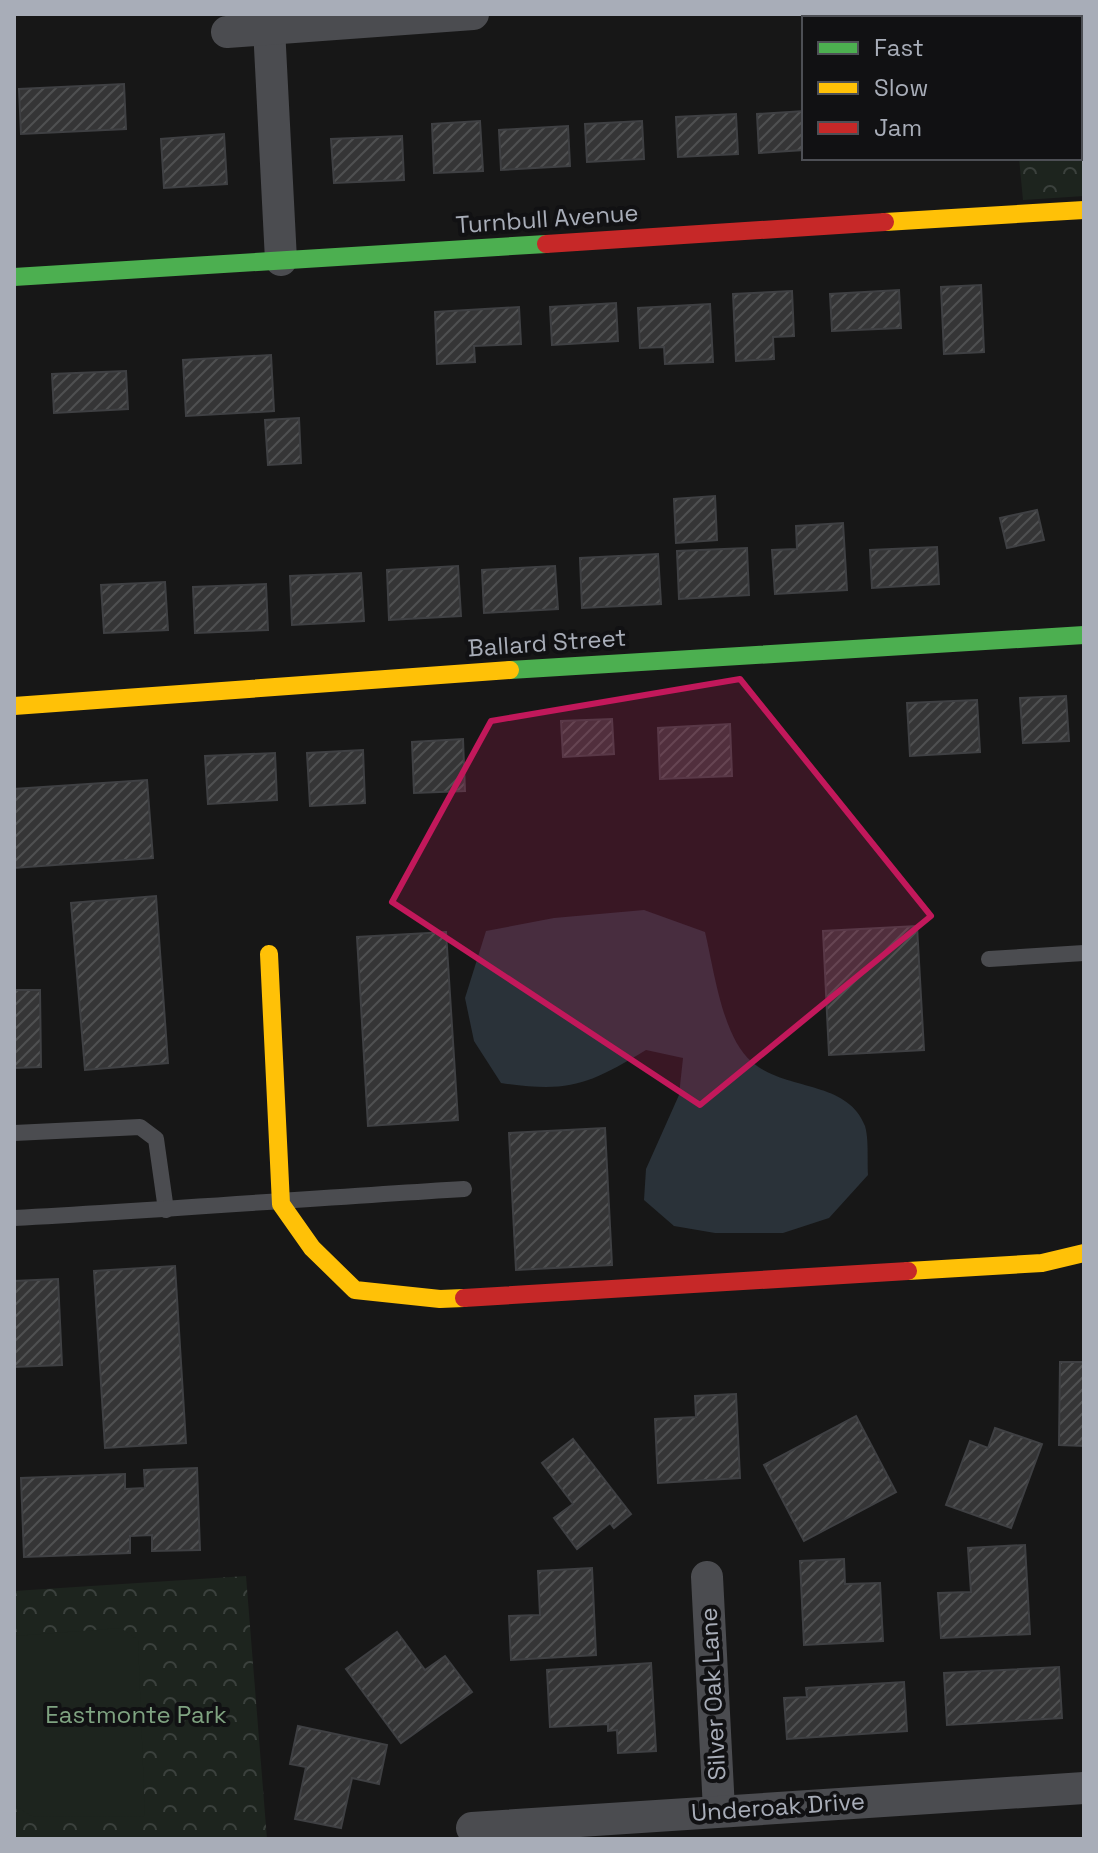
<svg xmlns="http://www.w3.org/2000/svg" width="1098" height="1853" font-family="'Space Grotesk',sans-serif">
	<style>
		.park { fill: url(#park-crowns) }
		.pitch { fill: #1d241e }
		.water { fill: #2a3239 }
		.building { fill: url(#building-hatch); stroke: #3f4043; stroke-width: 2 }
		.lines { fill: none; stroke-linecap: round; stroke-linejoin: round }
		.lane { stroke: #4b4c50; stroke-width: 16 }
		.street { stroke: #4b4c50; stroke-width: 32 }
		.fast { stroke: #4caf50; stroke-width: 18 }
		.slow { stroke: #ffc107; stroke-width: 18 }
		.jam { stroke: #c62828; stroke-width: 18 }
		.marked { fill: #c2185b; fill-opacity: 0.2; stroke: #c2185b; stroke-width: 6; stroke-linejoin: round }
		.labels { text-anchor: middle; stroke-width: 8; stroke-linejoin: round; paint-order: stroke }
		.street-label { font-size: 24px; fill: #a8adb8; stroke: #111113 }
		.park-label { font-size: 24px; fill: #7fa381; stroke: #111113 }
	</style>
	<defs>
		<pattern id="park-crowns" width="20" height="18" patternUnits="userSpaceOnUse" patternTransform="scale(2)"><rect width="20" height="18" fill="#1d241e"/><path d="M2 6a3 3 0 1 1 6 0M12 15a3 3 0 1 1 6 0" fill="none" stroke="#3b413d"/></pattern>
		<pattern id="building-hatch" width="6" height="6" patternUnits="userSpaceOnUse" patternTransform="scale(2)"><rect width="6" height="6" fill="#353536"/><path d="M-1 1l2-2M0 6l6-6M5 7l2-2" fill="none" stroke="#4f5051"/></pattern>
	</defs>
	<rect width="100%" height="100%" fill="#171717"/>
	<g class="park">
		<path d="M1002 14H1084V196L1023 200 1019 158H1080V18H1003Z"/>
		<path d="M246 1576 267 1839H14V1591Z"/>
	</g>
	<path class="pitch" d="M121 1628 138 1640 145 1816 33 1817 14 1805V1636Z"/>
	<path class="water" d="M644 910 705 932C714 969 722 1037 752 1062 785 1091 848 1080 865 1126 869 1139 867 1161 868 1175L829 1218 783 1233H715L674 1226 644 1200 646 1169 679 1095 683 1058 646 1050C588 1085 569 1093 501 1083L474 1041 465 998 486 931 554 918Z"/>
	<g class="building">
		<path d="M124 84 126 129 21 134 19 89Z"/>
		<path d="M804 111V150L759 153 757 114Z"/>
		<path d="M736 114 738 154 678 157 676 117Z"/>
		<path d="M480 121 483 171 434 173 432 124Z"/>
		<path d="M642 121 644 159 587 162 585 124Z"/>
		<path d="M568 126 570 166 501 170 499 130Z"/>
		<path d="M224 134 227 184 164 188 161 139Z"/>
		<path d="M402 136 404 180 334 183 331 139Z"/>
		<path d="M981 285 984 352 944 354 941 287Z"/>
		<path d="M899 290 901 328 832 331 830 294Z"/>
		<path d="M792 291 794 336 773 337 774 359 736 361 733 294Z"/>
		<path d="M616 303 618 341 552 345 550 307Z"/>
		<path d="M710 304 713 362 665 364 664 347 640 348 638 308Z"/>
		<path d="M519 307 521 344 474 346 475 362 437 364 435 312Z"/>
		<path d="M271 355 274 411 186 416 183 360Z"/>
		<path d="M126 371 128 409 54 413 52 374Z"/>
		<path d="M299 418 301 463 268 465 265 420Z"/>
		<path d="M715 496 717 540 676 543 674 499Z"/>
		<path d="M1037 510 1044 540 1007 548 1000 518Z"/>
		<path d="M843 523 847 590 775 594 772 550 797 549 796 526Z"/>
		<path d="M937 547 939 584 872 588 870 550Z"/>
		<path d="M747 548 749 595 679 599 677 551Z"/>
		<path d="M658 554 661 604 582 608 580 558Z"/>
		<path d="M458 566 461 616 389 620 387 570Z"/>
		<path d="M555 566 558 609 484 613 482 570Z"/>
		<path d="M361 573 364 621 292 625 290 576Z"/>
		<path d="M165 582 168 630 104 633 101 585Z"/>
		<path d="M266 584 268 630 195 633 193 587Z"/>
		<path d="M1066 696 1069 741 1023 743 1020 698Z"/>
		<path d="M977 700 980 752 910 756 907 703Z"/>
		<path d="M612 719 614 754 563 757 561 721Z"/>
		<path d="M730 724 732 776 660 779 658 728Z"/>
		<path d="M463 739 465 791 414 793 412 742Z"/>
		<path d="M363 750 365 803 310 806 307 753Z"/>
		<path d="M275 753 277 800 208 804 205 756Z"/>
		<path d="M147 780 153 858 14 868V789Z"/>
		<path d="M156 896 168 1063 85 1070 71 903Z"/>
		<path d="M917 926 924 1050 829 1055 823 931Z"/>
		<path d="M446 932 458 1120 368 1126 357 937Z"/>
		<path d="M14 990H40L41 1067 14 1068Z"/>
		<path d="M605 1128 612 1265 516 1270 509 1133Z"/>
		<path d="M175 1266 186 1443 105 1448 94 1271Z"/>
		<path d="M58 1279 62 1365 14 1367V1281Z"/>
		<path d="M1060 1362H1084V1446L1059 1445Z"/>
		<path d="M736 1394 740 1478 658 1483 655 1419 696 1417 695 1396Z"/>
		<path d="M856 1416 896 1492 804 1541 764 1465Z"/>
		<path d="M995 1428 1042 1444 1011 1528 946 1505 970 1441 988 1448Z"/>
		<path d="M573 1439 631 1514 614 1528 610 1523 577 1549 554 1518 573 1504 542 1463Z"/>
		<path d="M197 1468 200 1550 152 1551V1535L130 1536V1553L24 1557 21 1478 125 1474V1489L145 1488 144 1470Z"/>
		<path d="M1025 1545 1030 1634 941 1638 938 1593 971 1592 968 1548Z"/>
		<path d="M844 1559 845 1584 880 1583 883 1641 804 1645 800 1561Z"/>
		<path d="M592 1568 596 1655 511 1660 509 1616 540 1615 538 1571Z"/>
		<path d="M397 1632 425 1670 445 1656 472 1692 401 1743 346 1669Z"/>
		<path d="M651 1663 656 1751 618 1753 617 1730 608 1731V1724L550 1727 547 1670Z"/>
		<path d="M1059 1667 1062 1718 947 1725 944 1673Z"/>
		<path d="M904 1682 907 1731 787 1739 784 1698 807 1697 806 1688Z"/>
		<path d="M298 1726 387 1745 379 1784 352 1778 341 1828 295 1819 306 1767 290 1764Z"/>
	</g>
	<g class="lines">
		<g class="lane">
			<path d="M989 959 1084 953"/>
			<path d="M14 1133 140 1127 156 1139 166 1210"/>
			<path d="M14 1218C164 1210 314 1198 464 1189"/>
		</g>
		<g class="street">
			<path d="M269 28 281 260"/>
			<path d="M227 32 473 14"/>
			<path d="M707 1577 719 1810"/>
			<path d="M472 1828 1084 1788"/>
		</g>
		<g class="fast">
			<path d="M14 277 546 244"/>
			<path d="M510 670 1084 635"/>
		</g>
		<g class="slow">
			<path d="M885 222 1084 210"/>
			<path d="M14 706 510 670"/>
			<path d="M269 954 281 1204 312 1248 355 1290 440 1299 464 1298"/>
			<path d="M908 1271 1042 1263 1084 1253"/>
		</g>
		<g class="jam">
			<path d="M546 244 885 222"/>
			<path d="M464 1298 908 1271"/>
		</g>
	</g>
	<path class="marked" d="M740 679 931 916 700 1105 392 902 491 721Z"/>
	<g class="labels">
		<g class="street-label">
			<text transform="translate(547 219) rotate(-4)" y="8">Turnbull Avenue</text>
			<text transform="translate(547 643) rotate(-4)" y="8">Ballard Street</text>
			<text transform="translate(713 1694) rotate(-93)" y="8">Silver Oak Lane</text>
			<text transform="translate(778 1807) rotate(-4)" y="8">Underoak Drive</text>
		</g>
		<g class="park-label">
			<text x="136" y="1723">Eastmonte Park</text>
		</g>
	</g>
	<rect width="1098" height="1853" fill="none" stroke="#a8adb8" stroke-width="32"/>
	<rect x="802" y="16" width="280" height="144" fill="#111113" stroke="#4d4f55" stroke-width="2"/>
	<rect x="818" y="42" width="40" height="12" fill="#4caf50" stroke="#4d4f55" stroke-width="2"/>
	<text x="874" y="56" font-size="24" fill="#a8adb8">Fast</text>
	<rect x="818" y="82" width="40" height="12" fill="#ffc107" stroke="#4d4f55" stroke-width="2"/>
	<text x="874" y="96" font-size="24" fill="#a8adb8">Slow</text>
	<rect x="818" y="122" width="40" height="12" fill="#c62828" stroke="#4d4f55" stroke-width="2"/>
	<text x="874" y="136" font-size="24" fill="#a8adb8">Jam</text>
</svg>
